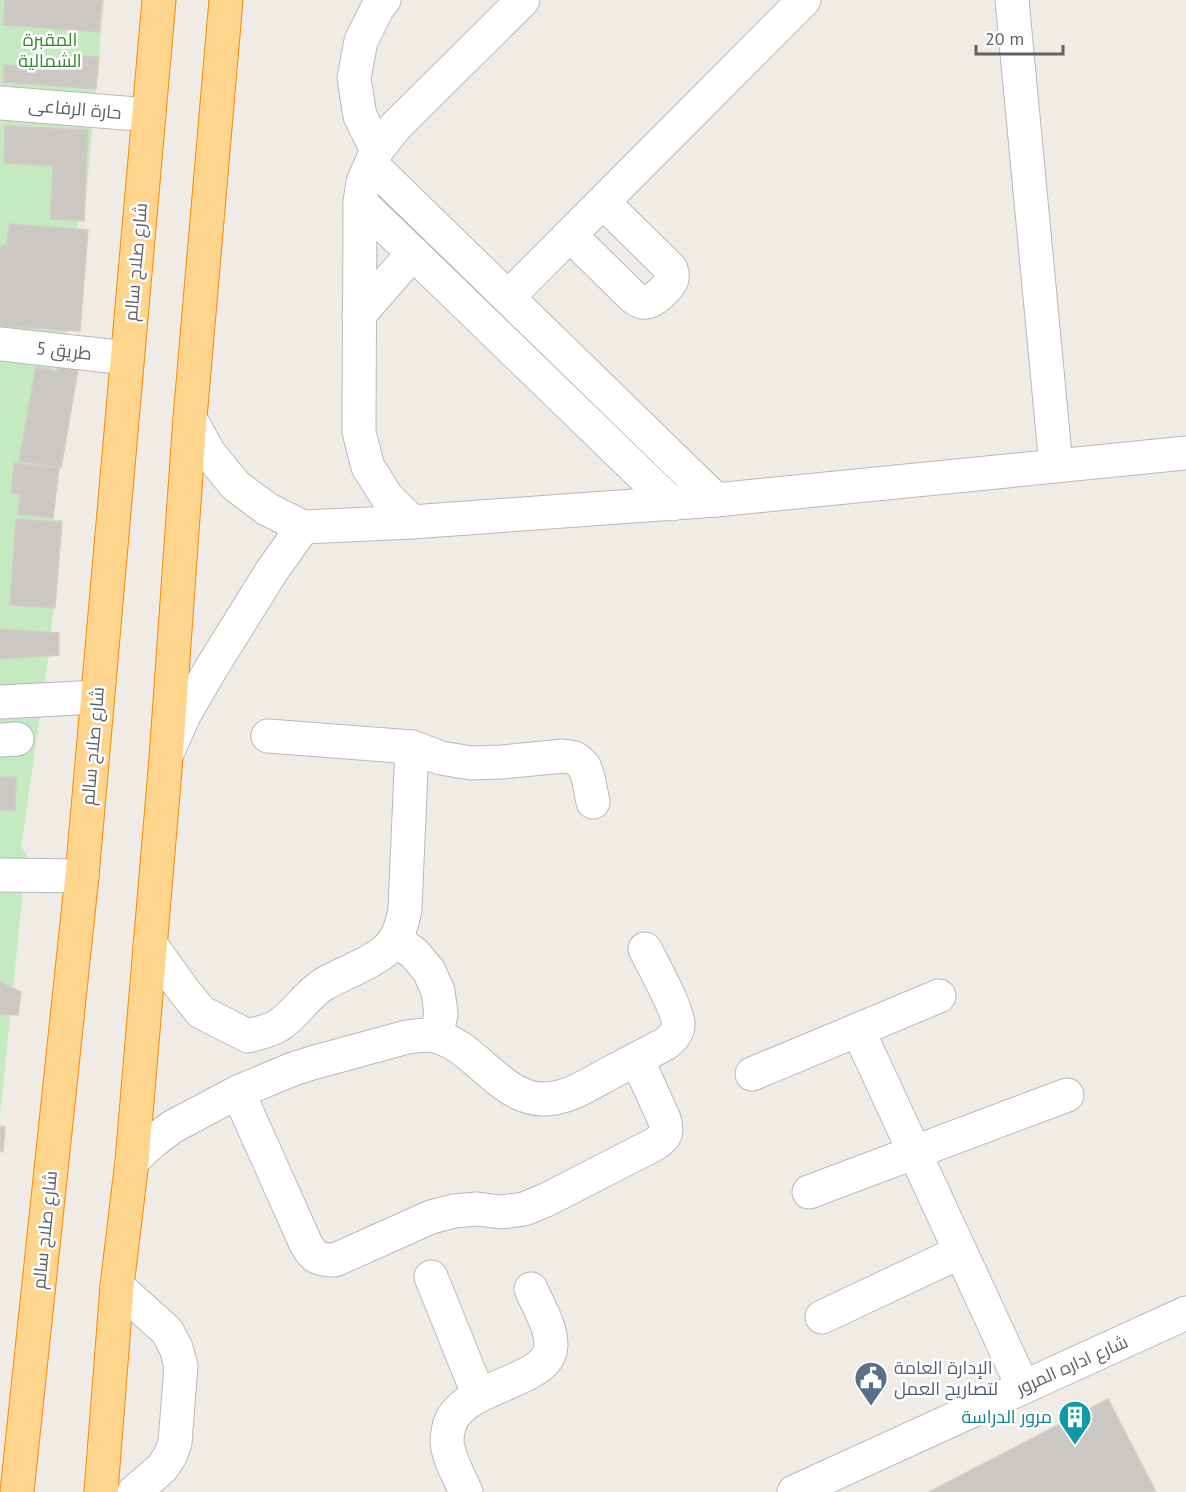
<svg xmlns="http://www.w3.org/2000/svg" width="1186" height="1492" font-family="'PT Sans',Cairo,sans-serif">
	<style>
		.green { fill: #c5e9c0 }
		.building { fill: #cbc7c2; stroke: #d5cdc3; stroke-width: 1.5 }
		.lines { fill: none; stroke-linecap: round; stroke-linejoin: round }
		.minor-casing { stroke: #b5b9bd; stroke-width: 35 }
		.highway-casing { stroke: #f58a00; stroke-width: 35 }
		.minor { stroke: #fff; stroke-width: 33 }
		.highway { stroke: #ffd48d; stroke-width: 33 }
		.labels { text-anchor: middle; stroke-width: 5; stroke-linejoin: round; paint-order: stroke }
		.park-label { font-size: 18px; fill: #35842e; stroke: #fff }
		.street-label { font-size: 18px; fill: #5c6266; stroke: #fff }
		.service-label { font-size: 18px; fill: #4e5e75; stroke: #fff; text-anchor: start }
		.culture-label { font-size: 18px; fill: #0d838f; stroke: #fff; text-anchor: end }
	</style>
	<rect width="100%" height="100%" fill="#f0ece5"/>
	<path class="green" d="M0 0H104L84 221 78 222 64 367 69 368 51 519 62 520 49 653 21 848 27 853 0 1116Z"/>
	<g class="building">
		<path d="M5 0H102L99 32 3 25Z"/>
		<path d="M71 55 99 57 96 89 3 82 4 65 70 69Z"/>
		<path d="M5 126 88 130 84 221 50 219 53 166 4 163Z"/>
		<path d="M9 224 88 230 80 331 0 326V245H7Z"/>
		<path d="M36 367 56 371 58 367 78 370 61 468 19 461Z"/>
		<path d="M14 463 59 468 53 518 18 514 20 494 11 493Z"/>
		<path d="M16 519 62 522 55 608 10 605Z"/>
		<path d="M0 629 59 633V655L0 659Z"/>
		<path d="M0 777H16L15 811 0 810Z"/>
		<path d="M0 982 21 992 18 1015 0 1014Z"/>
		<path d="M0 1126 5 1127 3 1152 0 1151Z"/>
		<path d="M1108 1399 1156 1492H929Z"/>
	</g>
	<g class="lines">
		<g class="minor-casing">
			<g id="minor">
				<path d="M1012 0 1056 466"/>
				<path d="M0 103 149 115"/>
				<path d="M377 150 360 116 354 78 361 41 378 7 384 0"/>
				<path d="M371 164 716 500"/>
				<path d="M360 202 672 504"/>
				<path d="M570 235 633 297C637 300 641 303 646 302 654 302 670 286 672 279 673 275 672 273 671 269L603 202"/>
				<path d="M508 297 804 0"/>
				<path d="M359 315 413 253"/>
				<path d="M0 344 127 358"/>
				<path d="M190 418 209 453 235 485 267 509 303 527 412 522 716 500 1186 453"/>
				<path d="M412 522 387 497 368 467 359 432 360 202 363 182 371 164 377 150 396 126 523 0"/>
				<path d="M0 702 97 697"/>
				<path d="M268 736 412 747 441 758 471 763 502 762 563 756 575 758 584 766 588 777 593 802"/>
				<path d="M0 740 17 739"/>
				<path d="M168 751 184 715 212 667 271 572 303 527"/>
				<path d="M0 875 82 876"/>
				<path d="M395 940 414 953 429 971 438 991 441 1014 436 1036"/>
				<path d="M150 944 184 991 201 1012 248 1036C258 1033 271 1031 279 1025 296 1014 306 995 324 984 343 973 368 965 385 951 398 940 402 925 405 909L412 747"/>
				<path d="M858 1030 1023 1387"/>
				<path d="M752 1074 939 996"/>
				<path d="M238 1092 306 1244C314 1258 319 1260 335 1260L431 1217 454 1211 477 1209 501 1212 524 1209 546 1200 655 1144C667 1136 668 1132 664 1119L637 1059"/>
				<path d="M132 1161 151 1143 172 1127 238 1092 293 1069 312 1063 407 1037C416 1036 425 1034 434 1036 474 1044 501 1100 544 1099 567 1099 588 1085 608 1074 627 1064 646 1054 665 1044 672 1038 678 1034 678 1024 679 1012 652 963 645 949"/>
				<path d="M809 1192 1067 1095"/>
				<path d="M431 1277 479 1396"/>
				<path d="M117 1286 167 1331 176 1348 181 1366 175 1443 170 1456 162 1468 134 1492"/>
				<path d="M822 1317 960 1252"/>
				<path d="M466 1492C459 1476 448 1458 447 1441 447 1436 448 1431 449 1427 459 1384 551 1384 551 1345 551 1325 538 1306 531 1289"/>
				<path d="M794 1492 1186 1313"/>
			</g>
		</g>
		<g class="highway-casing">
			<g id="highway">
				<path d="M17 1492 82 876 159 0"/>
				<path d="M101 1492 117 1286 132 1161 166 758 190 418 226 0"/>
			</g>
		</g>
		<use href="#minor" class="minor"/>
		<use href="#highway" class="highway"/>
	</g>
	<defs>
		<g id="civic-pin" transform="scale(1.725)"><path d="M0 17L-7.5 6A9.5 9.5 0 1 1 7.5 6Z" fill="#5c6f8a" stroke="#fff"/><path d="M-.6-6.5H3V-4.5H.6V-3L4-1V1h2V6H-6V1h2V-1L-.6-3ZM-1.2 2.5V6h2.4V2.5Z" fill="#fff"/></g>
		<g id="building-pin" transform="scale(1.725)"><path d="M0 17L-7.5 6A9.5 9.5 0 1 1 7.5 6Z" fill="#0f9aa8" stroke="#fff"/><path d="M-4-6H4V6H1V3H-1V6H-4ZM-2.5-4.3h1.7v1.8h-1.7ZM.8-4.3h1.7v1.8H.8ZM-2.5-1h1.7V.8h-1.7ZM.8-1h1.7V.8H.8Z" fill="#fff"/></g>
	</defs>
	<g fill-rule="evenodd">
		<use href="#civic-pin" x="871" y="1378"/>
		<use href="#building-pin" x="1075" y="1417"/>
	</g>
	<g class="labels">
		<g class="park-label">
			<text x="50" y="46">المقبرة<tspan x="50" dy="21">الشمالية</tspan></text>
		</g>
		<g class="street-label">
			<text transform="translate(75 109) rotate(5)" y="6">حارة الرفاعى</text>
			<text transform="translate(136 262) rotate(-85)" y="6">شارع صلاح سالم</text>
			<text transform="translate(64 351) rotate(6)" y="6">طريق 5</text>
			<text transform="translate(93 746) rotate(-85)" y="6">شارع صلاح سالم</text>
			<text transform="translate(45 1230) rotate(-84)" y="6">شارع صلاح سالم</text>
			<text transform="translate(1072 1365) rotate(-24)" y="6">شارع اداره المرور</text>
		</g>
		<g class="service-label">
			<text x="894" y="1374">الإدارة العامة<tspan x="894" dy="21">لتصاريح العمل</tspan></text>
		</g>
		<g class="culture-label">
			<text x="1052" y="1423">مرور الدراسة</text>
		</g>
	</g>
	<path d="M976 45v9h87v-9" fill="none" stroke="#5c6266" stroke-width="3"/>
	<text x="985" y="45" font-size="18" fill="#5c6266" stroke="#ffffff" stroke-width="4.5" paint-order="stroke">20 m</text>
</svg>
